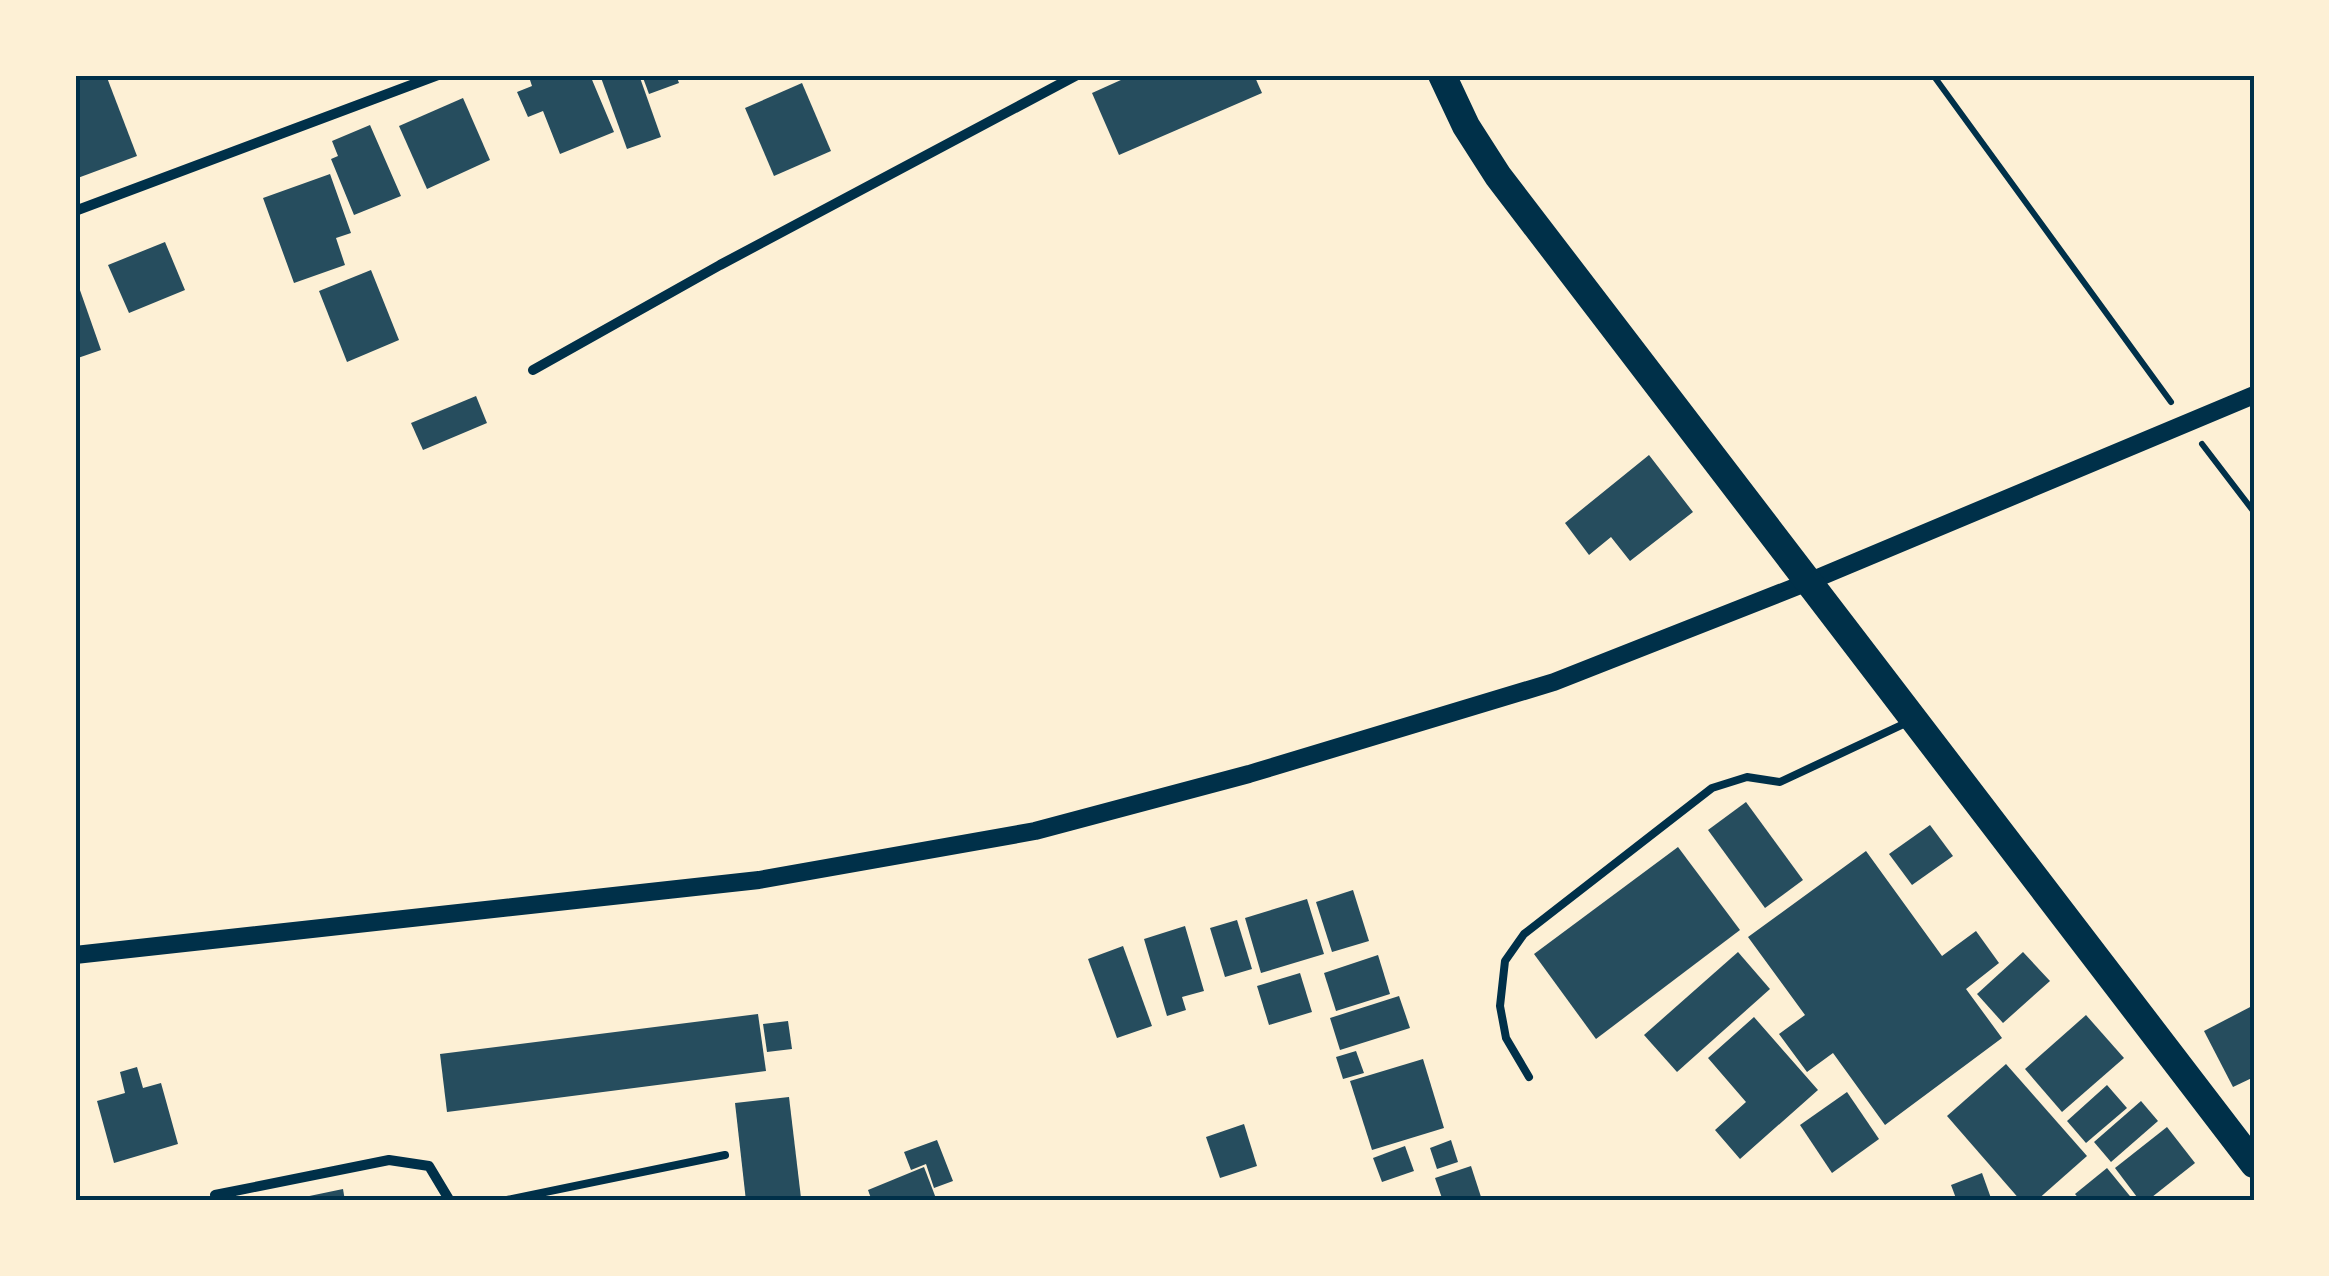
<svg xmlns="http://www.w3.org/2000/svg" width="2329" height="1276" font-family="Georgia,serif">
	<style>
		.building { fill: #264d5e }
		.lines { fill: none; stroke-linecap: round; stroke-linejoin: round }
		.path { stroke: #003049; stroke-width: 6 }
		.service { stroke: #003049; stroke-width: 8 }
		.minor { stroke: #003049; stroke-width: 10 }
		.tertiary { stroke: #003049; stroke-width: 18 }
		.trunk { stroke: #003049; stroke-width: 28 }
		.neatline { fill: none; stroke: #003049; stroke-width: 4 }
	</style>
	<rect width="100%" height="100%" fill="#fdf0d5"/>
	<g class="building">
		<path d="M75 75H106L137 156 75 179Z"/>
		<path d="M543 75H590L614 132 560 154 543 111 528 117 517 92 532 86 530 80Z"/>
		<path d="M600 75H639L661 137 627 149Z"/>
		<path d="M642 75H676L679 83 649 94Z"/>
		<path d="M1132 75H1254L1262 93 1119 155 1092 93Z"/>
		<path d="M802 83 831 151 774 176 745 108Z"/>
		<path d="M463 98 490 160 427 189 399 126Z"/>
		<path d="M370 125 401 196 354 215 331 159 338 156 332 141Z"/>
		<path d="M330 174 351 233 336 238 345 265 294 283 263 198Z"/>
		<path d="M165 242 185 290 129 313 108 265Z"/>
		<path d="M371 270 399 340 347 362 319 291Z"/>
		<path d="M75 276 101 350 75 359Z"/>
		<path d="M476 396 487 423 423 450 411 423Z"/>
		<path d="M1649 455 1693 512 1630 561 1611 537 1589 555 1565 523Z"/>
		<path d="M1746 802 1803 880 1765 908 1708 830Z"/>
		<path d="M1930 825 1953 856 1912 885 1889 854Z"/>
		<path d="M1678 847 1740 930 1596 1039 1534 954Z"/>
		<path d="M1866 851 1942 956 1976 931 1999 963 1966 989 2002 1038 1885 1125 1833 1053 1807 1072 1779 1034 1805 1015 1748 937Z"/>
		<path d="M1353 890 1369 941 1332 952 1316 902Z"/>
		<path d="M1307 899 1324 954 1261 973 1245 918Z"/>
		<path d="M1237 920 1252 969 1225 977 1210 928Z"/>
		<path d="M1185 926 1204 991 1182 997 1186 1010 1167 1016 1144 939Z"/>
		<path d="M1123 946 1152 1026 1117 1038 1088 959Z"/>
		<path d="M1738 952 1770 989 1677 1072 1644 1035Z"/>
		<path d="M2023 952 2050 981 2003 1023 1977 994Z"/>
		<path d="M1378 955 1390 994 1336 1011 1324 973Z"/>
		<path d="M1300 973 1312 1012 1269 1025 1257 986Z"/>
		<path d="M1399 996 1410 1028 1340 1050 1330 1018Z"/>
		<path d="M2254 1005V1077L2233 1087 2204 1031Z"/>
		<path d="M758 1014 766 1071 447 1112 440 1054Z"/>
		<path d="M2086 1015 2124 1058 2062 1112 2025 1069Z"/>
		<path d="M1754 1017 1818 1090 1740 1159 1715 1130 1746 1102 1708 1058Z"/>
		<path d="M788 1021 792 1049 767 1052 763 1024Z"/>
		<path d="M1356 1051 1364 1073 1343 1079 1336 1057Z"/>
		<path d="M1423 1059 1444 1128 1372 1150 1350 1081Z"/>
		<path d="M2006 1064 2087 1156 2036 1201H2021L1947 1116Z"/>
		<path d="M137 1067 143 1088 161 1083 178 1144 114 1163 97 1101 125 1093 120 1072Z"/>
		<path d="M2107 1085 2127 1108 2086 1143 2067 1121Z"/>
		<path d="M1847 1092 1879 1139 1832 1173 1800 1125Z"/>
		<path d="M789 1097 801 1198 746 1201 735 1103Z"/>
		<path d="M2141 1101 2158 1121 2111 1162 2094 1142Z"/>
		<path d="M1244 1124 1257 1166 1220 1178 1206 1137Z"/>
		<path d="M2167 1127 2195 1163 2147 1201H2140L2115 1168Z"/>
		<path d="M937 1140 953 1181 934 1188 926 1164 911 1170 904 1152Z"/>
		<path d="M1451 1140 1458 1162 1437 1169 1430 1148Z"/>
		<path d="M1405 1146 1414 1171 1382 1182 1373 1158Z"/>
		<path d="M1471 1166 1482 1200 1443 1201 1435 1178Z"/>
		<path d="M924 1167 937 1201H872L868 1190Z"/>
		<path d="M2107 1168 2134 1201H2081L2075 1194Z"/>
		<path d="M1982 1173 1992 1201H1957L1951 1185Z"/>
		<path d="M343 1189 345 1201H295V1199Z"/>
	</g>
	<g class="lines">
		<g class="path">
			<path d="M1933 75 2171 402"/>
			<path d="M2202 444 2254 512"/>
		</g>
		<g class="service">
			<path d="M1529 1077 1506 1038 1500 1006 1505 961 1524 934 1712 788 1747 777 1780 782 1908 722"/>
			<path d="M502 1201 725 1155"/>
		</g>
		<g class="minor">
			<path d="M75 211 438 75"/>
			<path d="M533 370 720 265 1077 75"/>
			<path d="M217 1201 215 1195 389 1160 429 1166 450 1201"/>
		</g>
		<path class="tertiary" d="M75 955 759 880 1035 831 1249 774 1554 682 1808 582 2254 395"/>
		<path class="trunk" d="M1442 75 1466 126 1498 176 2254 1164"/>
	</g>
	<rect width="2329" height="1276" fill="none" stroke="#fdf0d5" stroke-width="155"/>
	<rect x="78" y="78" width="2174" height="1120" class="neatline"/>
</svg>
